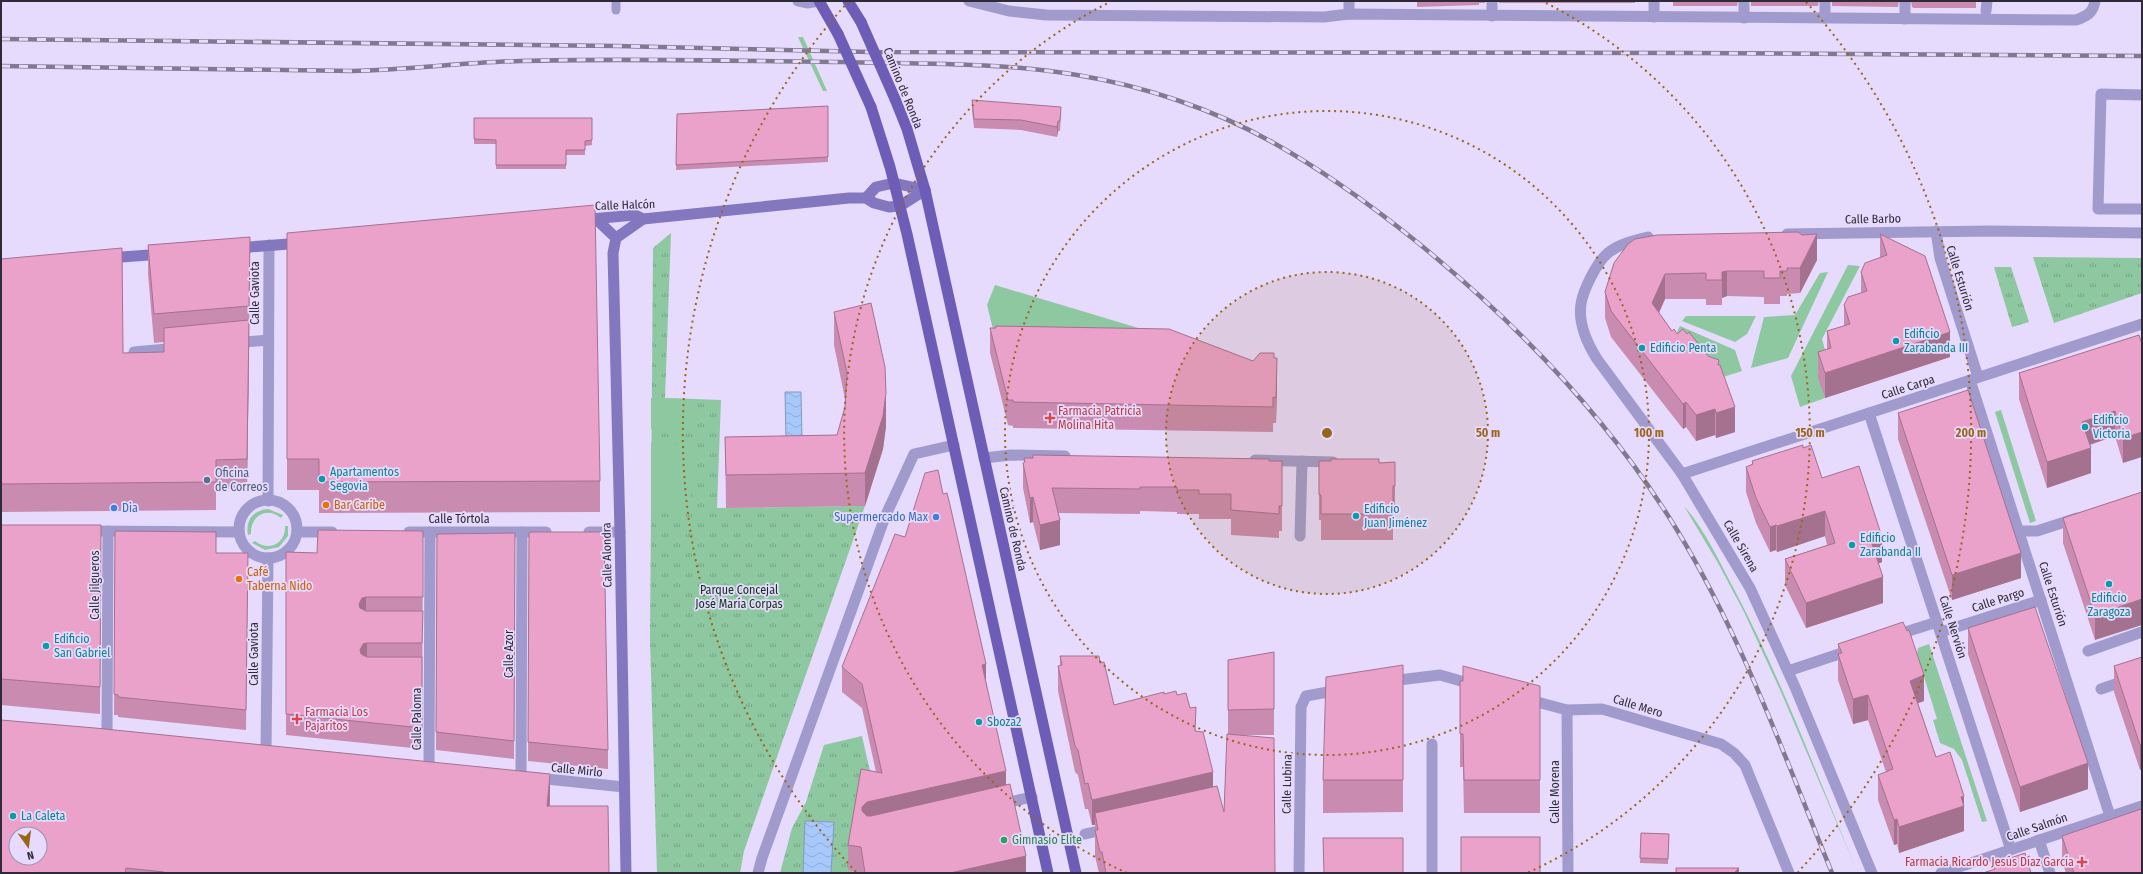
<svg xmlns="http://www.w3.org/2000/svg" width="2143" height="874" font-family="'Fira Sans Condensed',sans-serif">
	<style>
		.grass { fill: url(#grass-tufts) }
		.garden { fill: #8dc8a0 }
		.water { fill: url(#water-waves); stroke: #8399c0 }
		.lines { fill: none; stroke-linecap: round; stroke-linejoin: round }
		.service { stroke: #a19bcd; stroke-width: 9 }
		.pedestrian { stroke: #a19bcd; stroke-width: 11 }
		.minor { stroke: #a19bcd; stroke-width: 11 }
		.tertiary { stroke: #a19bcd; stroke-width: 11 }
		.secondary { stroke: #8378c0; stroke-width: 11 }
		.primary { stroke: #6e5db6; stroke-width: 11 }
		.rail-casing { stroke: #817990; stroke-width: 4.5 }
		.rail { stroke: #e6dbfd; stroke-width: 3; stroke-dasharray: 9; stroke-linecap: butt }
		.primary-bridge { stroke: #6e5db6; stroke-width: 11 }
		.wall { fill: #c98baf }
		.shaded-wall { fill: #a4718e }
		.building { fill: #eaa2cb; stroke: #a4718e; fill-rule: evenodd }
		.ring { fill: none; stroke: #9a641c; stroke-width: 2; stroke-dasharray: 2 4 }
		.culture-dot { fill: #0f9aa8; stroke: #e6dbfd; stroke-width: 1.5 }
		.health-dot { fill: #e0444e; stroke: #e6dbfd; stroke-width: 1.5 }
		.service-dot { fill: #5c6f8a; stroke: #e6dbfd; stroke-width: 1.5 }
		.food-dot { fill: #e8710a; stroke: #e6dbfd; stroke-width: 1.5 }
		.shop-dot { fill: #3f7fe0; stroke: #e6dbfd; stroke-width: 1.5 }
		.leisure-dot { fill: #2e9e5b; stroke: #e6dbfd; stroke-width: 1.5 }
		.labels { text-anchor: middle; stroke-width: 3.5; stroke-linejoin: round; paint-order: stroke }
		.street-label { font-size: 12px; fill: #2e2a37; stroke: #e6dbfd }
		.culture-label { font-size: 12px; fill: #0d838f; stroke: #e6dbfd; text-anchor: start }
		.health-label { font-size: 12px; fill: #be3a42; stroke: #e6dbfd; text-anchor: start }
		.service-label { font-size: 12px; fill: #4e5e75; stroke: #e6dbfd; text-anchor: start }
		.food-label { font-size: 12px; fill: #c56008; stroke: #e6dbfd; text-anchor: start }
		.shop-label { font-size: 12px; fill: #366cbe; stroke: #e6dbfd; text-anchor: start }
		.park-label { font-size: 12px; fill: #12311d; stroke: #e6dbfd }
		.leisure-label { font-size: 12px; fill: #27864d; stroke: #e6dbfd; text-anchor: start }
		.centre { fill: #9a641c; stroke: #e6dbfd; stroke-width: 2 }
		.ring-label { font-size: 12px; text-anchor: middle; font-weight: bold; fill: #9a641c; stroke: #e6dbfd; stroke-width: 3.5; stroke-linejoin: round; paint-order: stroke }
	</style>
	<defs>
		<pattern id="grass-tufts" width="24" height="20" patternUnits="userSpaceOnUse"><rect width="24" height="20" fill="#8dc8a0"/><path d="M3 7l-1-3M5 7V3M7 7l1-3M15 17l-1-3M17 17v-4M19 17l1-3" fill="none" stroke="#74a383"/></pattern>
		<pattern id="water-waves" width="16" height="10" patternUnits="userSpaceOnUse"><rect width="16" height="10" fill="#a7c8fa"/><path d="M0 5q4-4 8 0t8 0" fill="none" stroke="#90acd7"/></pattern>
	</defs>
	<rect width="100%" height="100%" fill="#e6dbfd"/>
	<g class="grass">
		<path d="M671 233 665 398 721 400 717 508 865 506 744 851 740 873H657L650 641 653 248Z"/>
		<path d="M2033 257 2142 258V293L2054 323Z"/>
		<path d="M1994 267H2011L2029 322 2012 327Z"/>
		<path d="M862 736 874 789 861 790 848 865 861 867V873H780L792 828 806 802 824 745Z"/>
	</g>
	<g class="garden">
		<path d="M798 37H803L827 91H823Z"/>
		<path d="M1848 265 1860 266 1822 339 1828 361 1819 378 1825 398 1800 407 1791 376Z"/>
		<path d="M1828 272 1788 358 1751 368 1764 317 1795 315 1820 273Z"/>
		<path d="M995 285 1195 345 996 341 987 305Z"/>
		<path d="M1686 316H1756L1747 334 1735 342 1682 321Z"/>
		<path d="M1680 326 1735 350 1742 371 1723 377 1709 373 1677 332Z"/>
		<path d="M651 398 695 399 694 431 651 429Z"/>
		<path d="M2001 410 2036 521 2030 523 1995 412Z"/>
		<path d="M651 443 695 444 690 510 651 513Z"/>
		<path d="M1684 506C1704 528 1720 563 1734 589 1782 680 1818 778 1858 873L1781 692 1744 612 1718 563Z"/>
		<path d="M268 509 283 515 281 518C267 506 250 516 251 534L248 535C245 520 254 510 268 509Z"/>
		<path d="M285 526H288V536L279 547 265 550 252 543 255 541C268 552 286 544 285 526Z"/>
		<path d="M1929 644 1987 821 1982 822 1962 760 1954 749 1940 743 1933 720 1937 719 1917 654 1918 648Z"/>
	</g>
	<g class="water">
		<path d="M785 392H801L802 439 786 440Z"/>
		<path d="M805 821 834 822 831 873H803Z"/>
	</g>
	<g class="lines">
		<path class="service" d="M616 1V10"/>
		<g class="pedestrian">
			<path d="M1986 11 1987 1"/>
			<path d="M2142 95 2101 94 2098 209H2142"/>
			<path d="M235 343 268 340"/>
			<path d="M134 352 178 348"/>
			<path d="M2088 651 2142 632"/>
			<path d="M2101 689 2142 675"/>
			<path d="M1085 834 1108 829"/>
			<path d="M758 873 762 858 885 517 914 454 954 445"/>
			<path d="M1432 873V744"/>
		</g>
		<g class="minor">
			<path d="M1492 16V1"/>
			<path d="M1654 17V1"/>
			<path d="M1744 18V1"/>
			<path d="M1825 18V1"/>
			<path d="M1905 19V1"/>
			<path d="M1936 231 1940 258 1978 377"/>
			<path d="M1787 234 1989 231 2142 233"/>
			<path d="M1648 237C1635 240 1619 244 1608 253 1597 262 1583 290 1581 304 1578 323 1587 343 1597 359L1682 474 1750 588 1795 687 1872 873"/>
			<path d="M1970 380 2110 816"/>
			<path d="M1869 413 2011 850"/>
			<path d="M984 458 1011 455 1065 456"/>
			<path d="M1255 460 1333 462"/>
			<path d="M1682 474 2142 324"/>
			<path d="M2019 531H2037L2077 518"/>
			<path d="M1300 536 1302 461"/>
			<path d="M1941 632 2041 600"/>
			<path d="M1896 635 1937 622"/>
			<path d="M1788 671 1851 650"/>
			<path d="M1567 710 1602 709 1721 744 1734 753 1745 765 1789 873"/>
			<path d="M107 734 108 531"/>
			<path d="M429 768 430 532"/>
			<path d="M521 777 522 532"/>
			<path d="M1000 804 1032 797"/>
			<path d="M2039 840 2050 873"/>
			<path d="M1941 873 2142 806"/>
		</g>
		<g class="tertiary">
			<path d="M798 1 807 3 819 1"/>
			<path d="M969 1 1009 11 1046 15 1324 17 1349 14 2076 20C2087 16 2093 13 2095 1"/>
			<path d="M1349 14V1"/>
			<circle cx="268" cy="529" r="29"/>
			<path d="M268 501 269 245"/>
			<path d="M86 531 239 532"/>
			<path d="M297 532H332"/>
			<path d="M409 532H546"/>
			<path d="M589 532H620"/>
			<path d="M1390 681 1440 675 1475 685"/>
			<path d="M1526 699 1567 710 1568 873"/>
			<path d="M266 751 268 558"/>
			<path d="M537 778 624 787"/>
			<path d="M1299 873 1301 707 1306 696 1339 690"/>
		</g>
		<g class="secondary">
			<path d="M866 198 876 187 894 183 925 190"/>
			<path d="M596 219 616 238"/>
			<path d="M580 220 635 215 643 219 849 198H866L874 203 889 207 900 206 925 190"/>
			<path d="M236 248 302 243"/>
			<path d="M108 258 163 254"/>
			<path d="M626 873 620 532 613 253 616 238 643 219"/>
		</g>
		<g class="primary">
			<path d="M819 1 838 34"/>
			<path d="M848 1 861 22"/>
			<path d="M895 99 907 129 925 190 1076 873"/>
			<path d="M871 107 890 167 907 234 1048 873"/>
		</g>
		<g class="rail-casing">
			<g id="rail">
				<path d="M1 39 617 46 870 52 1690 53 2142 56"/>
				<path d="M1 66 352 71C409 70 465 62 521 61 628 58 735 61 842 62 920 64 999 62 1077 75 1144 86 1213 109 1272 142 1322 170 1368 203 1412 238 1515 321 1608 417 1677 530 1742 637 1785 757 1832 873"/>
			</g>
		</g>
		<use href="#rail" class="rail"/>
		<g class="primary-bridge">
			<path d="M861 22 895 99"/>
			<path d="M838 34 871 107"/>
		</g>
	</g>
	<g class="wall">
		<rect x="570" y="1" width="30" height="1"/>
		<path d="M1417 1H1485V3H1479V5L1417 7Z"/>
		<rect x="1499" y="1" width="136" height="2"/>
		<path d="M1673 1H1738L1737 6H1673Z"/>
		<path d="M1751 1H1819L1818 6H1751Z"/>
		<path d="M1832 1H1899L1898 7 1832 6Z"/>
		<path d="M1911 1H1976V8H1914L1912 7Z"/>
		<rect x="2016" y="1" width="38" height="1"/>
		<path d="M972 100 1061 117 1060 131H1058L1057 137 1021 130 974 128 972 110Z"/>
		<path d="M828 106V162L676 170 677 114Z"/>
		<path d="M474 118H592V145L585 146V155H566V169H496V144H474Z"/>
		<path d="M287 233 600 481V512L319 513V490H287Z"/>
		<path d="M1880 234 1950 357 1825 398 1818 378V352L1827 349V331L1844 326V305L1861 293V272L1880 258Z"/>
		<path d="M250 237 249 349 247 488 216 489V510L1 512V259L123 353 164 352V342L154 343 148 274V245Z"/>
		<path d="M1817 260 1800 293 1787 294V296H1780V304H1764V297L1727 296 1722 298V305H1706V299H1665L1659 313 1672 331 1677 334H1687L1708 356 1719 365 1735 432 1716 438 1715 435 1696 441 1686 427 1683 429 1611 337 1605 318V292L1614 263Z"/>
		<path d="M834 312 886 426 883 449 865 506 726 508 725 437 837 435 845 407V399L834 345Z"/>
		<path d="M990 328 1253 361 1274 358 1277 384 1276 423H1273V432L1013 428V426L1008 425 990 353Z"/>
		<path d="M2139 335 2123 463 2115 436 2090 445 2091 473 2047 488 2019 399V373Z"/>
		<path d="M1898 413 2021 578 1952 600 1898 439Z"/>
		<path d="M1803 448 1822 478 1882 562 1878 564 1883 603 1806 628 1785 585V559L1827 545 1825 536 1777 552 1776 550 1770 552 1756 523 1746 492V467L1752 465V461Z"/>
		<path d="M1024 458 1282 461V531H1279V538L1231 535V519H1199V514H1177V512L1140 511V514L1058 513 1060 545 1040 550 1033 522 1030 523 1023 488V463H1024Z"/>
		<path d="M1319 461 1379 463 1395 462V511H1393V540H1321V520H1319Z"/>
		<path d="M2142 492 2095 640 2063 543V518Z"/>
		<path d="M1 525H101L100 714 1 705Z"/>
		<path d="M115 531 216 553H248L246 730 118 717V715H114Z"/>
		<path d="M423 531 422 749 286 735V552L317 553Z"/>
		<path d="M515 533 514 759 436 750 437 534Z"/>
		<path d="M529 533 608 750V769L528 761Z"/>
		<path d="M1968 628 2088 789 2020 812 1968 654Z"/>
		<path d="M1838 644 1924 701 1918 703 1936 757 1964 796V831L1899 853 1897 844 1894 845 1878 800V775L1886 772 1868 720 1853 724 1838 680Z"/>
		<path d="M1274 652V735H1243L1275 873H1099L1095 856V825H1092L1088 809H1085L1078 775 1075 772 1058 691V666H1060V656L1100 663 1114 705 1164 694 1177 695 1190 708 1196 731 1213 786 1224 812 1228 734V660Z"/>
		<path d="M2142 657 2140 770 2114 692V666Z"/>
		<path d="M1403 665V812L1323 813V780Z"/>
		<path d="M842 667 986 682 1006 785 1026 873H861V872L848 870V845L876 772 862 708 842 692Z"/>
		<path d="M1540 686V813H1464L1463 767H1460V713Z"/>
		<path d="M550 799V806L609 873H1Z"/>
		<path d="M1641 833 1669 834 1668 864 1640 863Z"/>
		<path d="M2062 836 2142 873H2066L2062 861Z"/>
	</g>
	<g class="shaded-wall">
		<path d="M1058 121V131L1057 137V127Z"/>
		<path d="M1817 234V260L1800 293V268Z"/>
		<path d="M1727 271V296L1722 298V272Z"/>
		<path d="M1665 274V299L1652 328V303Z"/>
		<path d="M249 320V349L247 488V459Z"/>
		<path d="M1950 332V357L1825 398V373Z"/>
		<path d="M1277 358V384L1276 423V398Z"/>
		<path d="M886 393V426L883 449 865 506V473Z"/>
		<path d="M1686 402V427L1683 429V404Z"/>
		<path d="M1735 407V432L1716 438V413Z"/>
		<path d="M1715 409V435L1696 441V415Z"/>
		<path d="M2115 411V436L2082 447V422Z"/>
		<path d="M2142 432V457L2123 463V438Z"/>
		<path d="M2091 448V473L2047 488V462Z"/>
		<path d="M1033 497V522L1030 523V498Z"/>
		<path d="M1825 511V536L1777 552V526Z"/>
		<path d="M1060 520V545L1040 550V525Z"/>
		<path d="M1776 525V550L1770 552V527Z"/>
		<path d="M1882 537V562L1871 566V541Z"/>
		<path d="M2021 553V578L1952 600V575Z"/>
		<path d="M1883 577V603L1806 628V603Z"/>
		<path d="M366 597V618L362 619 359 604 362 598Z"/>
		<path d="M2142 599V625L2095 640V615Z"/>
		<path d="M367 643V664L363 665 360 650 363 644Z"/>
		<path d="M986 664V689L982 665Z"/>
		<path d="M1924 675V701L1910 706V681Z"/>
		<path d="M1868 695V720L1853 724V699Z"/>
		<path d="M2142 744V769L2140 770V745Z"/>
		<path d="M2088 763V789L2020 812V787Z"/>
		<path d="M1006 771V796L862 832V807L867 802Z"/>
		<path d="M1213 772V797L1095 813V825H1092V800Z"/>
		<path d="M550 774V799L547 830V806Z"/>
		<path d="M1964 796V831L1899 853V827L1961 797Z"/>
		<path d="M1897 819V844L1894 845V820Z"/>
		<path d="M1026 856V873H950Z"/>
		<path d="M1739 868V873H1734Z"/>
	</g>
	<g class="building">
		<path d="M972 100 1061 107 1060 121H1058L1057 127 1021 120 974 119Z"/>
		<path d="M828 106V157L676 165 677 114Z"/>
		<path d="M474 118H592V140L585 141V150H566V165H496V140L474 139Z"/>
		<path d="M595 205 600 481 319 482V459H287V233Z"/>
		<path d="M1798 232 1802 235 1817 234 1800 268H1787V271H1780V278H1764V271H1727L1722 272V280H1706V273L1665 274 1652 303 1672 331 1674 329 1677 334 1683 329 1687 334 1689 332 1708 356 1719 360 1718 365H1720L1735 407 1716 413 1715 409 1696 415 1686 402 1683 404 1611 311 1605 292 1614 263 1628 244 1635 239 1657 235Z"/>
		<path d="M1880 234 1925 256 1950 332 1825 373 1818 352 1831 348 1827 331 1850 324 1844 305 1848 297 1867 291 1861 272 1865 263 1887 255Z"/>
		<path d="M250 237 249 306 154 314 148 245Z"/>
		<path d="M122 248 123 353 164 352V328L249 320 247 459 216 460V482L1 484V259Z"/>
		<path d="M871 303 885 367 886 393 883 416 865 473 726 475 725 437 837 435 845 407 847 373 834 312Z"/>
		<path d="M996 326 1169 329 1253 361 1260 353H1274V358H1277L1276 398 1273 397V407L1013 402V400H1008L990 328H996Z"/>
		<path d="M2139 335 2142 344V432L2123 438 2115 411 2082 422 2091 448 2047 462 2019 373Z"/>
		<path d="M1968 390 2021 553 1952 575 1898 413Z"/>
		<path d="M1803 445V448L1811 445 1822 478 1859 466 1882 537 1871 541 1883 577 1806 603 1785 559 1835 543 1825 511 1777 526 1776 525 1770 527 1756 498 1746 467 1753 464 1752 461Z"/>
		<path d="M1033 455 1269 459V461H1282V506H1279V514L1231 510V494H1199V490H1177V487H1140V489L1052 488 1060 520 1040 525 1033 497 1030 498 1023 463 1025 462 1024 458H1033Z"/>
		<path d="M1331 459H1379V463L1395 462V486H1393V514H1321V495H1319V461H1331Z"/>
		<path d="M938 470 943 494 947 493 950 505 986 664 982 665 1006 771 867 802 862 807V811L867 816H871L1010 784 1026 856 950 873H865L861 847 848 845 861 769 882 773 862 684 842 667 895 534 905 537 925 473Z"/>
		<path d="M2142 492V599L2095 615 2063 518Z"/>
		<path d="M1 525H101L100 687 1 679Z"/>
		<path d="M318 530 423 531V597H366L362 598 359 604 360 608 366 611H423L422 643H367L363 644 360 650 361 654 367 657H422V728L286 714V552L317 553Z"/>
		<path d="M115 531 216 532V553H248L246 710 118 697V695L114 694Z"/>
		<path d="M531 532H604L608 750 528 742 529 533Z"/>
		<path d="M515 533 514 741 436 732 437 534Z"/>
		<path d="M2035 607 2088 763 2020 787 1968 628Z"/>
		<path d="M1903 622 1907 631 1909 630 1924 675 1910 681 1936 757 1950 752 1964 796 1961 797 1964 806 1899 827 1897 819 1894 820 1878 775 1893 769 1868 695 1853 699 1838 654 1842 653 1838 644Z"/>
		<path d="M1274 652V709L1228 710V660Z"/>
		<path d="M1060 656H1099L1100 663 1104 662 1114 705 1164 692V694L1176 691 1177 695 1186 693 1190 708 1196 707 1195 731 1203 732 1213 772 1092 800 1088 783 1085 784 1078 750 1075 746 1058 666 1062 665Z"/>
		<path d="M2142 657V744L2140 745 2114 666Z"/>
		<path d="M1403 665V780H1323L1326 677Z"/>
		<path d="M1463 666 1540 686V780H1464L1463 734H1460V681H1463Z"/>
		<path d="M1 720 95 728 550 774 547 806H608L609 873H164V872L126 868 125 873H1ZM16 834H40V858H16Z"/>
		<path d="M1227 734 1274 738 1275 873H1106L1102 852H1100L1095 830H1098L1095 813 1217 786 1224 812Z"/>
		<path d="M2141 809 2142 811V873H2074L2062 836Z"/>
		<path d="M1641 833 1669 834 1668 859 1640 858Z"/>
		<rect x="1461" y="837" width="79" height="36"/>
		<path d="M1323 838H1403V873H1324Z"/>
		<path d="M2025 853 2031 873H1983L1995 869 1993 864Z"/>
		<path d="M1676 868H1739L1734 873H1676Z"/>
	</g>
	<circle cx="1327" cy="433" r="161" fill="#9a641c" fill-opacity=".12"/>
	<g class="ring">
		<circle cx="1327" cy="433" r="161"/>
		<circle cx="1327" cy="433" r="322"/>
		<path d="M1127 873A483 483 0 0 1 1108 3M1546 3A483 483 0 0 1 1527 873"/>
		<path d="M856 872A644 644 0 0 1 848 2M1806 2A644 644 0 0 1 1798 872"/>
	</g>
	<g class="culture-dot">
		<circle cx="1896" cy="341" r="4"/>
		<circle cx="1642" cy="348" r="4"/>
		<circle cx="2085" cy="427" r="4"/>
		<circle cx="322" cy="479" r="4"/>
		<circle cx="1356" cy="516" r="4"/>
		<circle cx="1852" cy="545" r="4"/>
		<circle cx="2109" cy="584" r="4"/>
		<circle cx="46" cy="646" r="4"/>
		<circle cx="979" cy="722" r="4"/>
		<circle cx="13" cy="816" r="4"/>
	</g>
	<g class="health-dot">
		<path d="M1048 412h4v4h4v4h-4v4h-4v-4h-4v-4h4z"/>
		<path d="M295 713h4v4h4v4h-4v4h-4v-4h-4v-4h4z"/>
		<path d="M2080 856h4v4h4v4h-4v4h-4v-4h-4v-4h4z"/>
	</g>
	<circle class="service-dot" cx="207" cy="480" r="4"/>
	<g class="food-dot">
		<circle cx="326" cy="505" r="4"/>
		<circle cx="239" cy="579" r="4"/>
	</g>
	<g class="shop-dot">
		<circle cx="114" cy="508" r="4"/>
		<circle cx="936" cy="517" r="4"/>
	</g>
	<circle class="leisure-dot" cx="1004" cy="840" r="4"/>
	<g class="labels">
		<g class="street-label">
			<text transform="translate(903 88) rotate(68)" y="4">Camino de Ronda</text>
			<text transform="translate(625 205) rotate(-2)" y="4">Calle Halcón</text>
			<text transform="translate(1873 219) rotate(-1)" y="4">Calle Barbo</text>
			<text transform="translate(1960 278) rotate(73)" y="4">Calle Esturión</text>
			<text transform="translate(255 293) rotate(-90)" y="4">Calle Gaviota</text>
			<text transform="translate(1908 387) rotate(-18)" y="4">Calle Carpa</text>
			<text x="459" y="523">Calle Tórtola</text>
			<text transform="translate(1013 529) rotate(77)" y="4">Camino de Ronda</text>
			<text transform="translate(1741 546) rotate(60)" y="4">Calle Sirena</text>
			<text transform="translate(607 555) rotate(-91)" y="4">Calle Alondra</text>
			<text transform="translate(95 585) rotate(-90)" y="4">Calle Jilgueros</text>
			<text transform="translate(2053 594) rotate(72)" y="4">Calle Esturión</text>
			<text transform="translate(1998 600) rotate(-18)" y="4">Calle Pargo</text>
			<text transform="translate(1953 627) rotate(72)" y="4">Calle Nervión</text>
			<text transform="translate(254 654) rotate(-90)" y="4">Calle Gaviota</text>
			<text transform="translate(509 654) rotate(-90)" y="4">Calle Azor</text>
			<text transform="translate(1638 706) rotate(17)" y="4">Calle Mero</text>
			<text transform="translate(417 719) rotate(-90)" y="4">Calle Paloma</text>
			<text transform="translate(577 770) rotate(6)" y="4">Calle Mirlo</text>
			<text transform="translate(1287 784) rotate(-89)" y="4">Calle Lubina</text>
			<text transform="translate(1555 792) rotate(-90)" y="4">Calle Morena</text>
			<text transform="translate(2037 827) rotate(-19)" y="4">Calle Salmón</text>
		</g>
		<g class="culture-label">
			<text x="1904" y="338">Edificio<tspan x="1904" dy="14">Zarabanda III</tspan></text>
			<text x="1650" y="352">Edificio Penta</text>
			<text x="2093" y="424">Edificio<tspan x="2093" dy="14">Victoria</tspan></text>
			<text x="330" y="476">Apartamentos<tspan x="330" dy="14">Segovia</tspan></text>
			<text x="1364" y="513">Edificio<tspan x="1364" dy="14">Juan Jiménez</tspan></text>
			<text x="1860" y="542">Edificio<tspan x="1860" dy="14">Zarabanda II</tspan></text>
			<text x="2109" y="602" text-anchor="middle">Edificio<tspan x="2109" dy="14">Zaragoza</tspan></text>
			<text x="54" y="643">Edificio<tspan x="54" dy="14">San Gabriel</tspan></text>
			<text x="987" y="726">Sboza2</text>
			<text x="21" y="820">La Caleta</text>
		</g>
		<g class="health-label">
			<text x="1058" y="415">Farmacia Patricia<tspan x="1058" dy="14">Molina Hita</tspan></text>
			<text x="305" y="716">Farmacia Los<tspan x="305" dy="14">Pajaritos</tspan></text>
			<text x="2074" y="866" text-anchor="end">Farmacia Ricardo Jesús Díaz García</text>
		</g>
		<g class="service-label">
			<text x="215" y="477">Oficina<tspan x="215" dy="14">de Correos</tspan></text>
		</g>
		<g class="food-label">
			<text x="334" y="509">Bar Caribe</text>
			<text x="247" y="576">Café<tspan x="247" dy="14">Taberna Nido</tspan></text>
		</g>
		<g class="shop-label">
			<text x="122" y="512">Dia</text>
			<text x="928" y="521" text-anchor="end">Supermercado Max</text>
		</g>
		<g class="park-label">
			<text x="739" y="594">Parque Concejal<tspan x="739" dy="14">José María Corpas</tspan></text>
		</g>
		<g class="leisure-label">
			<text x="1012" y="844">Gimnasio Elite</text>
		</g>
	</g>
	<circle cx="1327" cy="433" r="6" class="centre"/>
	<g class="ring-label">
		<text x="1488" y="437">50 m</text>
		<text x="1649" y="437">100 m</text>
		<text x="1810" y="437">150 m</text>
		<text x="1971" y="437">200 m</text>
	</g>
	<rect width="2143" height="874" fill="none" stroke="#2e2a37" stroke-width="4"/>
	<g transform="translate(28 846) rotate(166)"><circle r="19" fill="#e6dbfd" stroke="#9c94ae"/>
	<path d="M0-3L7 15L0 10L-7 15Z" fill="#9a641c"/>
	<text y="-6" font-size="11" font-weight="bold" text-anchor="middle" fill="#2e2a37">N</text>
	</g>
</svg>
